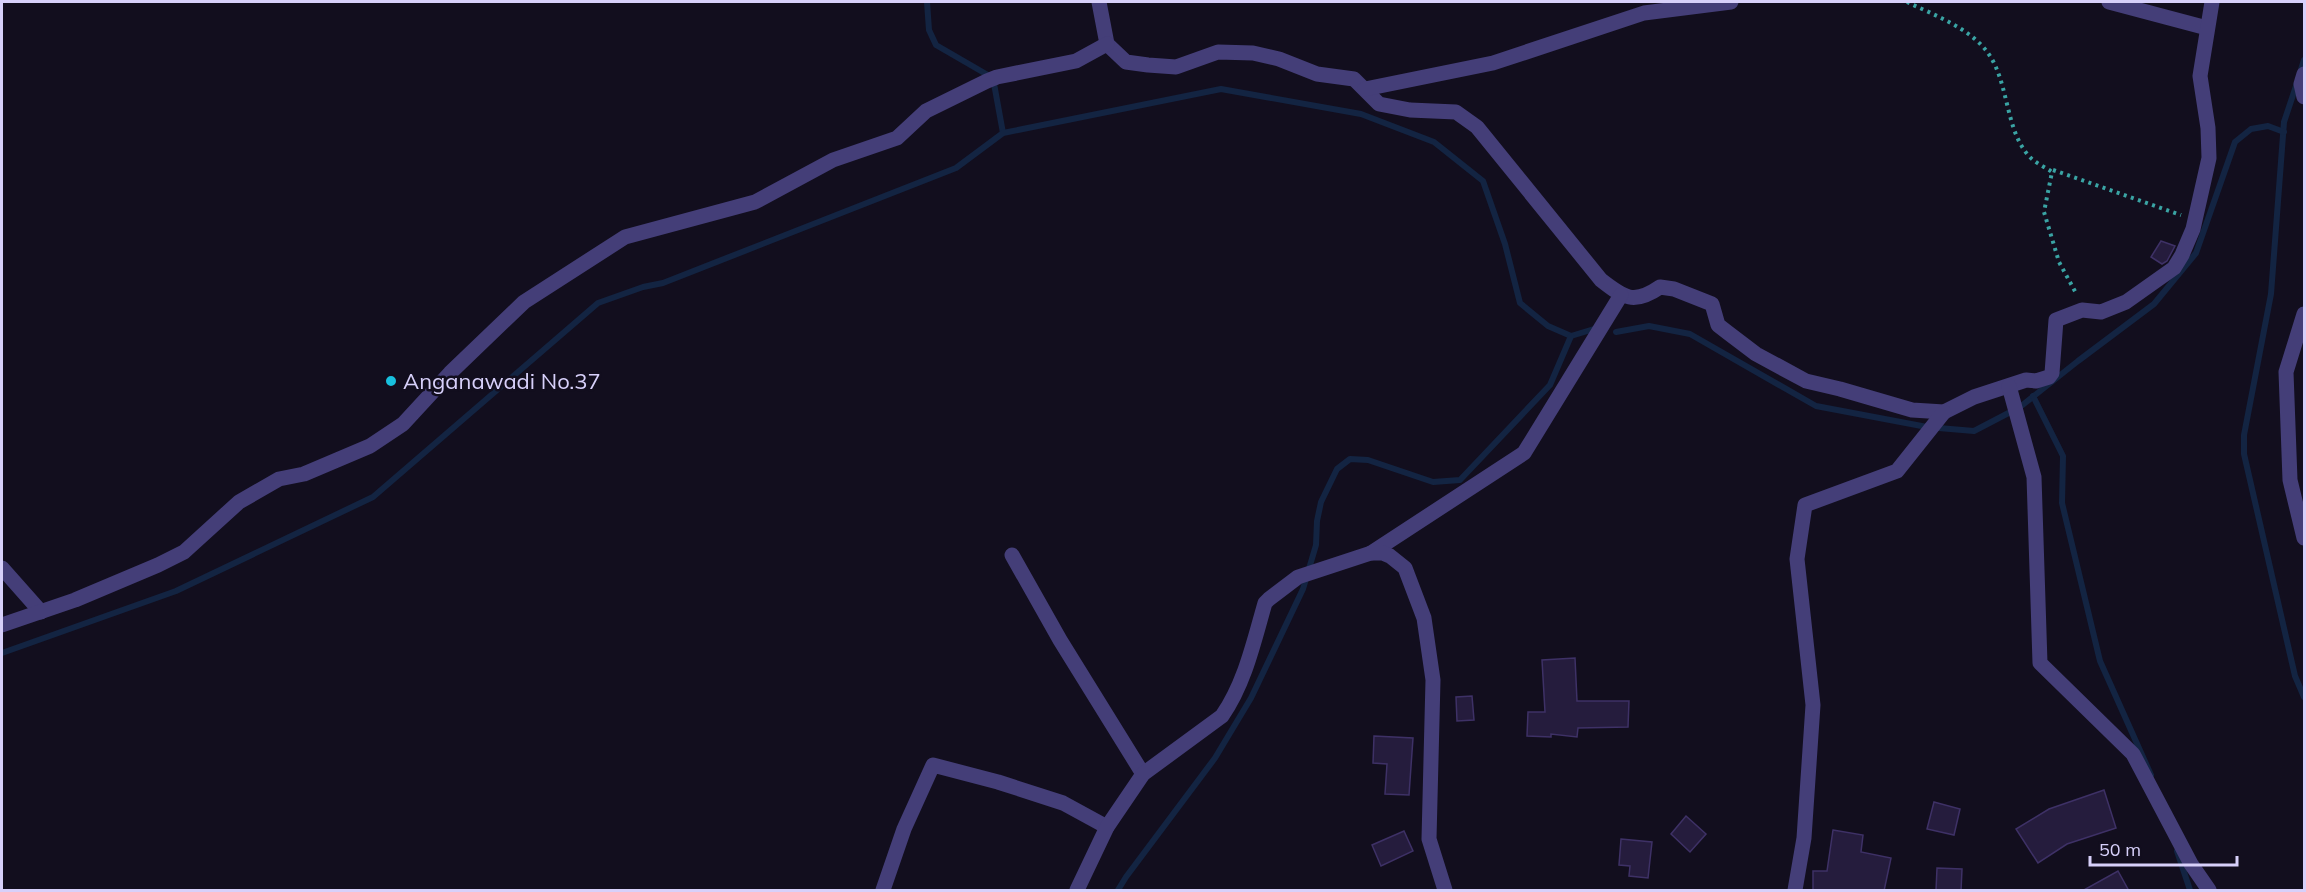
<svg xmlns="http://www.w3.org/2000/svg" width="2306" height="892" font-family="Mulish,sans-serif">
	<style>
		.lines { fill: none; stroke-linecap: round; stroke-linejoin: round }
		.stream { stroke: #132442; stroke-width: 6 }
		.building { fill: #251c3d; stroke: #3e3166; stroke-width: 1.5 }
		.path { stroke: #3aa4a4; stroke-width: 4; stroke-dasharray: 3 4.5; stroke-linecap: butt }
		.minor { stroke: #443e78; stroke-width: 15 }
		.poi-dot { fill: #18c0de; stroke: #120e1e; stroke-width: 2 }
		.labels { text-anchor: middle; stroke-width: 5; stroke-linejoin: round; paint-order: stroke }
		.poi-label { font-size: 22px; fill: #d7d0fa; stroke: #120e1e; text-anchor: start }
	</style>
	<rect width="100%" height="100%" fill="#120e1e"/>
	<g class="lines">
		<g class="stream">
			<path d="M927 2 929 30 936 45 993 78 1003 133"/>
			<path d="M2300 73 2304 60"/>
			<path d="M2297 83 2284 122 2271 294 2244 435V454L2295 676 2304 697"/>
			<path d="M1616 332 1649 326 1690 334 1816 406 1927 427 1974 431 2020 407 2078 361 2154 304 2196 253 2235 142 2251 129 2268 126 2284 132"/>
			<path d="M2033 396 2063 456 2062 503 2100 661 2151 775"/>
			<path d="M2 653 176 591 373 497 598 303 643 287 663 283 956 168 1003 133 1221 89 1361 114 1434 142 1483 181 1505 244 1520 303 1548 326 1571 336 1594 329"/>
			<path d="M2177 851 2190 890"/>
			<path d="M1118 890 1126 877 1215 758 1251 698 1303 589 1316 545 1317 521 1321 502 1337 469 1350 459 1368 460 1433 482 1460 480 1550 385 1571 336"/>
		</g>
	</g>
	<g class="building">
		<path d="M2161 241 2175 246 2167 261 2162 264 2151 257Z"/>
		<path d="M1575 658 1577 701H1629L1628 727 1578 728 1577 737 1551 734V737L1527 736 1528 712H1545L1542 660Z"/>
		<path d="M1472 696 1474 720 1457 721 1456 697Z"/>
		<path d="M1374 736 1413 738 1409 795 1385 794 1387 764 1373 763Z"/>
		<path d="M2104 790 2116 828 2067 844 2038 863 2016 829 2049 809Z"/>
		<path d="M1934 802 1960 809 1954 835 1927 829Z"/>
		<path d="M1686 816 1706 834 1690 852 1671 834Z"/>
		<path d="M1833 830 1863 835 1861 852 1891 858 1884 891H1813V871H1827Z"/>
		<path d="M1404 831 1413 851 1381 866 1372 845Z"/>
		<path d="M1621 839 1652 842 1648 878 1629 876 1630 866 1619 865Z"/>
		<path d="M1937 868 1962 869 1961 891H1936Z"/>
		<path d="M2118 871 2129 891H2082Z"/>
	</g>
	<g class="lines">
		<g class="path">
			<path d="M1907 2C1934 15 1970 28 1988 53 2009 82 2005 130 2029 156 2035 163 2045 167 2052 172L2044 212 2059 262 2077 295"/>
			<path d="M2053 170 2181 215"/>
		</g>
		<g class="minor">
			<path d="M1099 2 1107 44"/>
			<path d="M2109 2 2207 28"/>
			<path d="M1107 44 1126 62 1148 65 1176 67 1218 52 1253 53 1279 59 1317 74 1354 79 1379 104 1410 110 1456 112 1477 127 1601 280C1624 298 1634 305 1660 287L1674 289 1712 304 1718 325 1727 332 1756 354 1806 381 1840 389 1912 410 1944 412 1974 397 2026 380 2036 381 2049 377 2052 373 2056 320 2082 310 2101 312 2126 302 2174 268 2182 255 2193 229 2209 158 2208 128 2200 76 2212 2"/>
			<path d="M2304 74 2301 84 2304 97"/>
			<path d="M1365 89 1493 63 1644 13 1731 2"/>
			<path d="M2304 314 2286 372 2290 480 2304 538"/>
			<path d="M2009 386 2034 477 2040 663 2133 754 2191 864 2209 890"/>
			<path d="M1371 553 1524 453 1621 295"/>
			<path d="M1012 555 1060 640 1143 774"/>
			<path d="M2 568 41 612"/>
			<path d="M2 625 75 600 158 565 184 552 239 502 279 479 304 474 370 446 403 424 450 373 524 302 625 237 755 202 833 160 897 138 926 111 987 81 997 77 1076 61 1107 44"/>
			<path d="M883 890 904 829 933 765 998 782 1063 803 1107 827"/>
			<path d="M1077 890 1107 827 1143 774 1222 716C1245 683 1254 641 1265 603L1269 599 1298 577 1371 553H1383L1390 556 1405 568 1424 618 1433 680 1429 839 1445 890"/>
			<path d="M1795 890 1804 838 1813 705 1797 559 1805 505 1897 471 1944 412"/>
		</g>
	</g>
	<circle class="poi-dot" cx="391" cy="381" r="6"/>
	<g class="labels">
		<g class="poi-label">
			<text x="403" y="389">Anganawadi No.37</text>
		</g>
	</g>
	<rect width="2306" height="892" fill="none" stroke="#d7d0fa" stroke-width="6"/>
	<path d="M2090 856v9h147v-9" fill="none" stroke="#d7d0fa" stroke-width="3"/>
	<text x="2099" y="856" font-size="18" fill="#d7d0fa" stroke="#120e1e" stroke-width="4.5" paint-order="stroke">50 m</text>
</svg>
